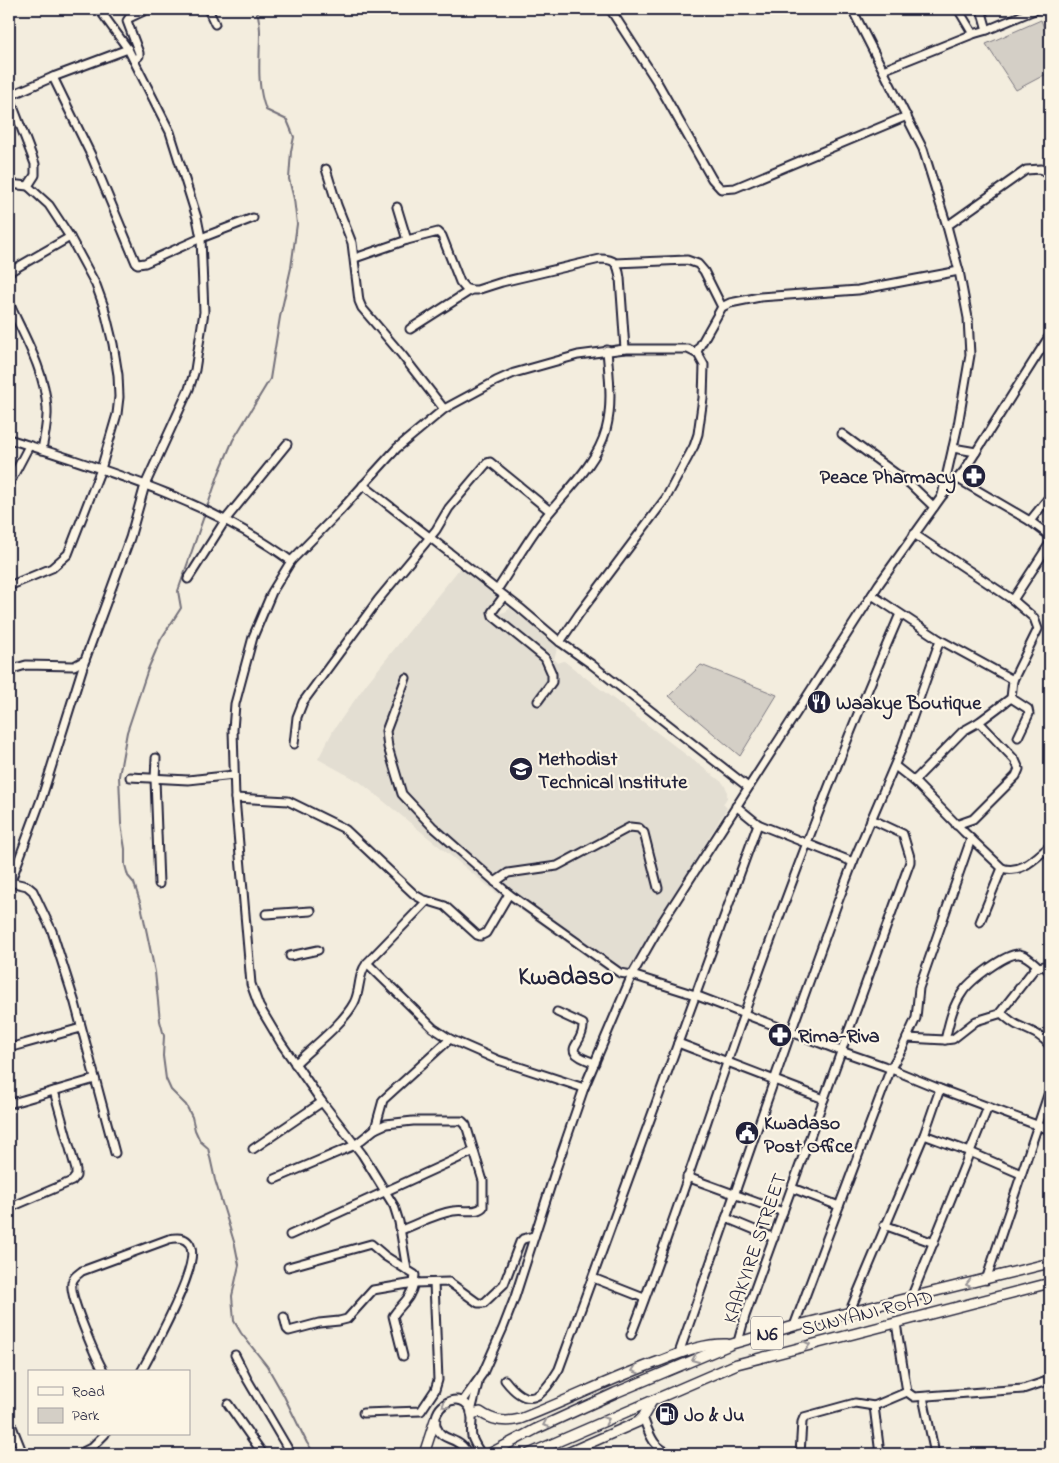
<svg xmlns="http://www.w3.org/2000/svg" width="1059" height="1463" font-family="'Indie Flower',sans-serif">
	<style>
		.built { fill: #e3ded2 }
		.green { fill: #d4cfc6; stroke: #7b7880 }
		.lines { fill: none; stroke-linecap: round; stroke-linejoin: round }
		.stream { stroke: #75727b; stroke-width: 2 }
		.minor-casing { stroke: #22223b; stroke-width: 11 }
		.major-casing { stroke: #22223b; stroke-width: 12 }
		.minor { stroke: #fcf5e5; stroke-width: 7 }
		.major { stroke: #fcf5e5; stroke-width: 9 }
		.oneway { stroke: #9a9698 }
		.labels { text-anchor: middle; stroke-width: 4.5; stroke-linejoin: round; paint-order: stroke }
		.shield { fill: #fcf5e5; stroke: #63616e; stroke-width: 1 }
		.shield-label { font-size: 19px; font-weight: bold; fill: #22223b }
		.poi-label { font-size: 20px; font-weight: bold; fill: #22223b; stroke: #fcf5e5; text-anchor: start }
		.street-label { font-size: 20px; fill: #22223b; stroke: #fcf5e5 }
		.district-label { font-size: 25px; font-weight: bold; fill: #22223b; stroke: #fcf5e5 }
	</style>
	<rect width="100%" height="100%" fill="#f3edde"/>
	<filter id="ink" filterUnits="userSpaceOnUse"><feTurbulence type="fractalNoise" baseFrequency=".02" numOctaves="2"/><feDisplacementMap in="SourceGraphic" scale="10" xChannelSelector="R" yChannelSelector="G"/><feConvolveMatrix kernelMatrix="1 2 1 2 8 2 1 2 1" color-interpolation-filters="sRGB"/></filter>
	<g filter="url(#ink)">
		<path class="built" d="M460 568 500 599 496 610 500 613 505 612 510 608 558 646 554 659 558 663 564 661 723 783 727 790V798L723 804 727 808 621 981 499 895 360 782 318 759 334 729 367 683Z"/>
		<g class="green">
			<path d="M1041 20 1050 44V72L1016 90 986 44Z"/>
			<path d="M701 665 777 695 740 756 669 696Z"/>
		</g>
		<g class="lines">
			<path class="stream" d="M257 9C258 16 260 24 260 32 260 59 256 84 266 110L287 120 294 137 291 151 289 179 294 199 297 224 291 268 280 317 270 379 233 440 219 473 178 591 181 608 161 639 148 669 127 732 119 776 121 824 125 849V865L128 876 134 883 141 905 155 972 160 1021 164 1036 163 1056 166 1079 171 1090 186 1105 192 1117 195 1130 200 1141 208 1148 215 1180 235 1245 239 1265 232 1296 234 1321 241 1333 267 1366 283 1394 307 1443 315 1454"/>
			<g class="minor-casing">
				<g id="minor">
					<path d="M208 9 215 24"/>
					<path d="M610 9 656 80 712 179 721 189 735 188 907 116"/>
					<path d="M852 9 923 149 947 226 959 271 968 318 970 355 958 425 942 495"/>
					<path d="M958 9 973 34"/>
					<path d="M981 9 987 30"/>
					<path d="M1047 9 1050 20"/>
					<path d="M134 60 139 56V53L127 21 129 18 148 9"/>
					<path d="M883 70 973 34 987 30 1037 9"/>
					<path d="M53 77 91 155 136 263 138 264 145 263 201 238 253 218"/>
					<path d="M9 96 53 77 128 49"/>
					<path d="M326 169 337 205 352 243 359 301 362 308 402 355 444 409"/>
					<path d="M9 184 28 186"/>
					<path d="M397 207 407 240"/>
					<path d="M947 226 1026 170 1041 169 1050 177"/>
					<path d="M355 258 407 240 438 232 442 236 460 282 465 288 471 290H477L502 282 600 259C615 259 618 263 620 278L625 349"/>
					<path d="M615 263 687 260 698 264 704 271 722 307"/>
					<path d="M9 272 70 237"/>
					<path d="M9 303C24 336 45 371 47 408 48 422 44 437 42 450"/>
					<path d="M410 329 471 290"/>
					<path d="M696 353 722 307 730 303 760 297 858 290 959 271"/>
					<path d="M842 434 910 484 934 507"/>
					<path d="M9 439C105 470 209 500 291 561"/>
					<path d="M953 448 976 452"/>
					<path d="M958 479 1030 521 1050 536"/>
					<path d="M9 484 29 446"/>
					<path d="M363 485 520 608 560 642 591 664 748 787"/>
					<path d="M1030 521 1050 496"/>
					<path d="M914 534 1013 600 1034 618 1038 629 1013 680 1011 698 979 722 963 731 914 781"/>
					<path d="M188 579 226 519 287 444"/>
					<path d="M9 586 52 568 68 554 101 469 117 414 119 397 118 375 113 344 104 307 96 285 70 237 49 205 28 186 35 175V164L9 96"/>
					<path d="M497 590C512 568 525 544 541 523 563 494 596 466 606 430 613 404 609 376 607 350"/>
					<path d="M872 595 940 640 1013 680"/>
					<path d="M504 596 492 612 493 616 545 658 552 674V682L538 701"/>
					<path d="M1013 600 1050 543"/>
					<path d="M9 670 26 665 74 666 85 660"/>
					<path d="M406 678 386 731 388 747 402 794 432 826 509 894"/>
					<path d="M1011 698 1028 709 1029 714 1018 737"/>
					<path d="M294 744 297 717 303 702 378 600 436 530 449 508 487 463 490 462 550 511"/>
					<path d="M156 758 155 779 159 884"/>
					<path d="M895 766 914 781 964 832 1002 868C1021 875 1036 857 1050 846"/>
					<path d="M130 777 188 780 234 775"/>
					<path d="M235 798 288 801 341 827 346 830 415 895 422 899 445 906 477 935 480 936 486 933 509 894 620 973 632 975 695 995 841 1051 884 1066 940 1089 1050 1130"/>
					<path d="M736 806 758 824 853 862"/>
					<path d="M956 825 973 819 1016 776 1019 769 1015 760 979 722"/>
					<path d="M10 882 27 886 33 891 52 931 75 1003 115 1153"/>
					<path d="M495 882 508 873 557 866 630 827 639 828 644 833 658 888"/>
					<path d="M9 886 42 797 85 660 130 538 145 485 189 389 195 370 204 312 201 238 197 218 170 132 128 49 99 9"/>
					<path d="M266 914 311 911"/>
					<path d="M980 922 1002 868"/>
					<path d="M290 956 318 950"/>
					<path d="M367 963 433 1028 450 1039 498 1060 584 1088"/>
					<path d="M557 1012 583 1024C585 1047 555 1049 595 1063"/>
					<path d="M1001 1013C1006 1017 1011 1022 1017 1025 1030 1031 1041 1034 1050 1046"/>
					<path d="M907 1038 945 1040 953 1039 976 1021 999 1014 1035 968 1044 966 1050 972"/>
					<path d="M945 1040C949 1024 952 1007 962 993 969 981 1006 953 1019 954 1027 955 1033 962 1039 967"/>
					<path d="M678 1043 824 1099"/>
					<path d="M16 1046 81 1028"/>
					<path d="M295 1064C313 1046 342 1025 354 1003 361 990 357 976 367 963L427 901"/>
					<path d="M9 1104 95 1079"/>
					<path d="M375 1129 383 1100 450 1039"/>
					<path d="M924 1135 970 1152 1021 1174"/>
					<path d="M253 1149 322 1102"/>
					<path d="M687 1177 783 1212"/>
					<path d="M275 1179 355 1145 375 1129 386 1124 413 1121H462L466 1125 483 1181V1207C475 1214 463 1209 453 1211 434 1214 418 1224 401 1230"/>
					<path d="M792 1188 839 1206"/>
					<path d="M9 1208 72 1181 76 1176V1170L54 1091"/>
					<path d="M726 1218 774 1238"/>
					<path d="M884 1225 934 1243"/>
					<path d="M290 1235 474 1151"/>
					<path d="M534 1236 523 1239 520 1242 504 1284 484 1303H478L449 1282 414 1283 415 1275 407 1270 399 1222 394 1206 362 1154 322 1102 281 1043 259 1006 251 984 235 798 233 730 235 704 253 637 272 592 291 561 339 512 397 448 444 409 496 381 514 373 578 355 625 349H688L698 354 704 365 703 398 698 434 694 446 666 498 579 614 560 642"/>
					<path d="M288 1267 371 1244 385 1256 407 1270"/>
					<path d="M593 1278 644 1298"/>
					<path d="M986 1280 1050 1089"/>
					<path d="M911 1298 988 1107"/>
					<path d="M849 1313 924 1135 940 1089"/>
					<path d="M284 1317 287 1329 289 1331 319 1323 339 1321 347 1319 373 1290 414 1283C410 1300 402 1303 393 1316L403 1356"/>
					<path d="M896 1323 907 1392 914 1397 1023 1389 1050 1380"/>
					<path d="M794 1326 891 1068 902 1049 916 1018 919 988 971 839"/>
					<path d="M631 1335C672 1230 706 1121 744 1014 792 879 843 745 900 614"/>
					<path d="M738 1342 745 1316 910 862V857L903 834 871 819"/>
					<path d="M679 1353 791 1032 836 907 853 862 901 750 940 640"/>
					<path d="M235 1355 247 1379 291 1454"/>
					<path d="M104 1372C96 1358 69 1296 72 1283 73 1277 77 1275 82 1271L169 1239C178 1237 188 1237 191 1248 198 1269 153 1350 141 1372"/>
					<path d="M505 1380C529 1411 542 1397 559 1369L758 824"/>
					<path d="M923 1397 935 1454"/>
					<path d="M463 1401 483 1373 503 1328 515 1297 555 1172 584 1088 632 975 661 924 879 584 942 496 964 471 1050 335"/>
					<path d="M228 1404 263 1454"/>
					<path d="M471 1412 478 1383"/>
					<path d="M363 1413 421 1411 435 1390 438 1380 434 1283"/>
					<path d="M643 1417C649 1434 654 1451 674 1454"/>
					<path d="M9 1419 23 1454"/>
					<path d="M79 1454 91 1448 105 1434"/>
					<path d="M468 1454C466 1451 464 1447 461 1445 453 1438 441 1439 437 1428 429 1409 456 1389 469 1407 475 1416 470 1427 472 1437 474 1443 478 1449 481 1454"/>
					<path d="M800 1454 802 1422 804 1417 855 1403 874 1406"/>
					<path d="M880 1454 874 1406 907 1392"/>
				</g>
			</g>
			<g class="major-casing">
				<g id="major">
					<path d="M472 1414 480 1412C493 1421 505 1423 520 1419 567 1401 612 1378 660 1361 681 1353 703 1343 727 1344"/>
					<path d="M424 1454 435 1420"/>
					<path d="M489 1454 536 1429 615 1393 732 1344 794 1326 1050 1263"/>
					<path d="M529 1454 737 1364 1050 1283"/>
					<path d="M565 1454 638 1422 643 1417 652 1401"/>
				</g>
			</g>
			<use href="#minor" class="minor"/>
			<use href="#major" class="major"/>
		</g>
		<defs><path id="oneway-chevron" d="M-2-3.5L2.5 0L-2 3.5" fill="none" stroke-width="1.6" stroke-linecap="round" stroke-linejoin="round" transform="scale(1.25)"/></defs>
		<g class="oneway">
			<use href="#oneway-chevron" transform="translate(969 1284) rotate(166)"/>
			<use href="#oneway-chevron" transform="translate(807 1345) rotate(-14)"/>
			<use href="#oneway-chevron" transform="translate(695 1359) rotate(157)"/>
			<use href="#oneway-chevron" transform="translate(635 1370) rotate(160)"/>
			<use href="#oneway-chevron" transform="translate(445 1405) rotate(146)"/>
			<use href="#oneway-chevron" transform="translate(606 1420) rotate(-24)"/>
			<use href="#oneway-chevron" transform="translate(546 1424) rotate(156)"/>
		</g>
	</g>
	<defs>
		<g id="pharmacy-disc" transform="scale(1.25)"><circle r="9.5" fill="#22223b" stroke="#fcf5e5"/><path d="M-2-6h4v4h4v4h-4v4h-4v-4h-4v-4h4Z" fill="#fff"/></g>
		<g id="restaurant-disc" transform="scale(1.25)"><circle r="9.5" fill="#22223b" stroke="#fcf5e5"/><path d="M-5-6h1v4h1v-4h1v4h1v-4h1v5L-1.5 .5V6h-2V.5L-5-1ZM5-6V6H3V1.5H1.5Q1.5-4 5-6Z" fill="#fff"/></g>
		<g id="school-disc" transform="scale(1.25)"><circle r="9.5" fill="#22223b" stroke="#fcf5e5"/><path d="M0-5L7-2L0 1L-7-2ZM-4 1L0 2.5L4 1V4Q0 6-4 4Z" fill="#fff"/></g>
		<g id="civic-disc" transform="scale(1.25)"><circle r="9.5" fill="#22223b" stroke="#fcf5e5"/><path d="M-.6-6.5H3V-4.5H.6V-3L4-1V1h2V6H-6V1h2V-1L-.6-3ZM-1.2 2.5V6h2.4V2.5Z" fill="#fff"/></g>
		<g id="fuel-disc" transform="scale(1.25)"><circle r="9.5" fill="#22223b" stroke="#fcf5e5"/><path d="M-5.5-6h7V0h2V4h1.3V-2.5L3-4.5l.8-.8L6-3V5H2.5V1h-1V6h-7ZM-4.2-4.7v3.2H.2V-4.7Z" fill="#fff"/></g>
	</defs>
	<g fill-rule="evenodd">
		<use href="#pharmacy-disc" x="974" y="476"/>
		<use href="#restaurant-disc" x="819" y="702"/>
		<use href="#school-disc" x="521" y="769"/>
		<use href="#pharmacy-disc" x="780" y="1035"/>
		<use href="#civic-disc" x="747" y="1133"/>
		<use href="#fuel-disc" x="667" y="1414"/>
	</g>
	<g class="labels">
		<rect class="shield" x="751" y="1316.5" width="32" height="33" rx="4"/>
		<g class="shield-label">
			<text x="767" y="1340">N6</text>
		</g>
		<g class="poi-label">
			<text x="956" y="483" text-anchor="end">Peace Pharmacy</text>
			<text x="836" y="709">Waakye Boutique</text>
			<text x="538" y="765">Methodist<tspan x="538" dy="23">Technical Institute</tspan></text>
			<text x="798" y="1042">Rima-Riva</text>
			<text x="764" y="1129">Kwadaso<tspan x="764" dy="23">Post Office</tspan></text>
			<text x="684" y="1421">Jo &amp; Ju</text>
		</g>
		<g class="street-label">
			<text transform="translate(754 1248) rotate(-71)" y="7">KAAKYIRE STREET</text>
			<text transform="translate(867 1312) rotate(-14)" y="7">SUNYANI ROAD</text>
		</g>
		<g class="district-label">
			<text x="566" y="984">Kwadaso</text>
		</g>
	</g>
	<rect width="1059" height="1463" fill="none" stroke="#fcf5e5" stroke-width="30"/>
	<rect x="15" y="15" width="1029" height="1433" fill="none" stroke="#22223b" stroke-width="2" filter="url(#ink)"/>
	<rect x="28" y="1370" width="162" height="65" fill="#fcf5e5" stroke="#a5a1a1"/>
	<rect x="38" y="1387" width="25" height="8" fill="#fcf5e5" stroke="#a5a1a1"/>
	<text x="72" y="1396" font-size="15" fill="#22223b">Road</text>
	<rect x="38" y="1408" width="25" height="15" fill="#d4cfc6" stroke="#a5a1a1"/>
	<text x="72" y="1420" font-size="15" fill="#22223b">Park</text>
</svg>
